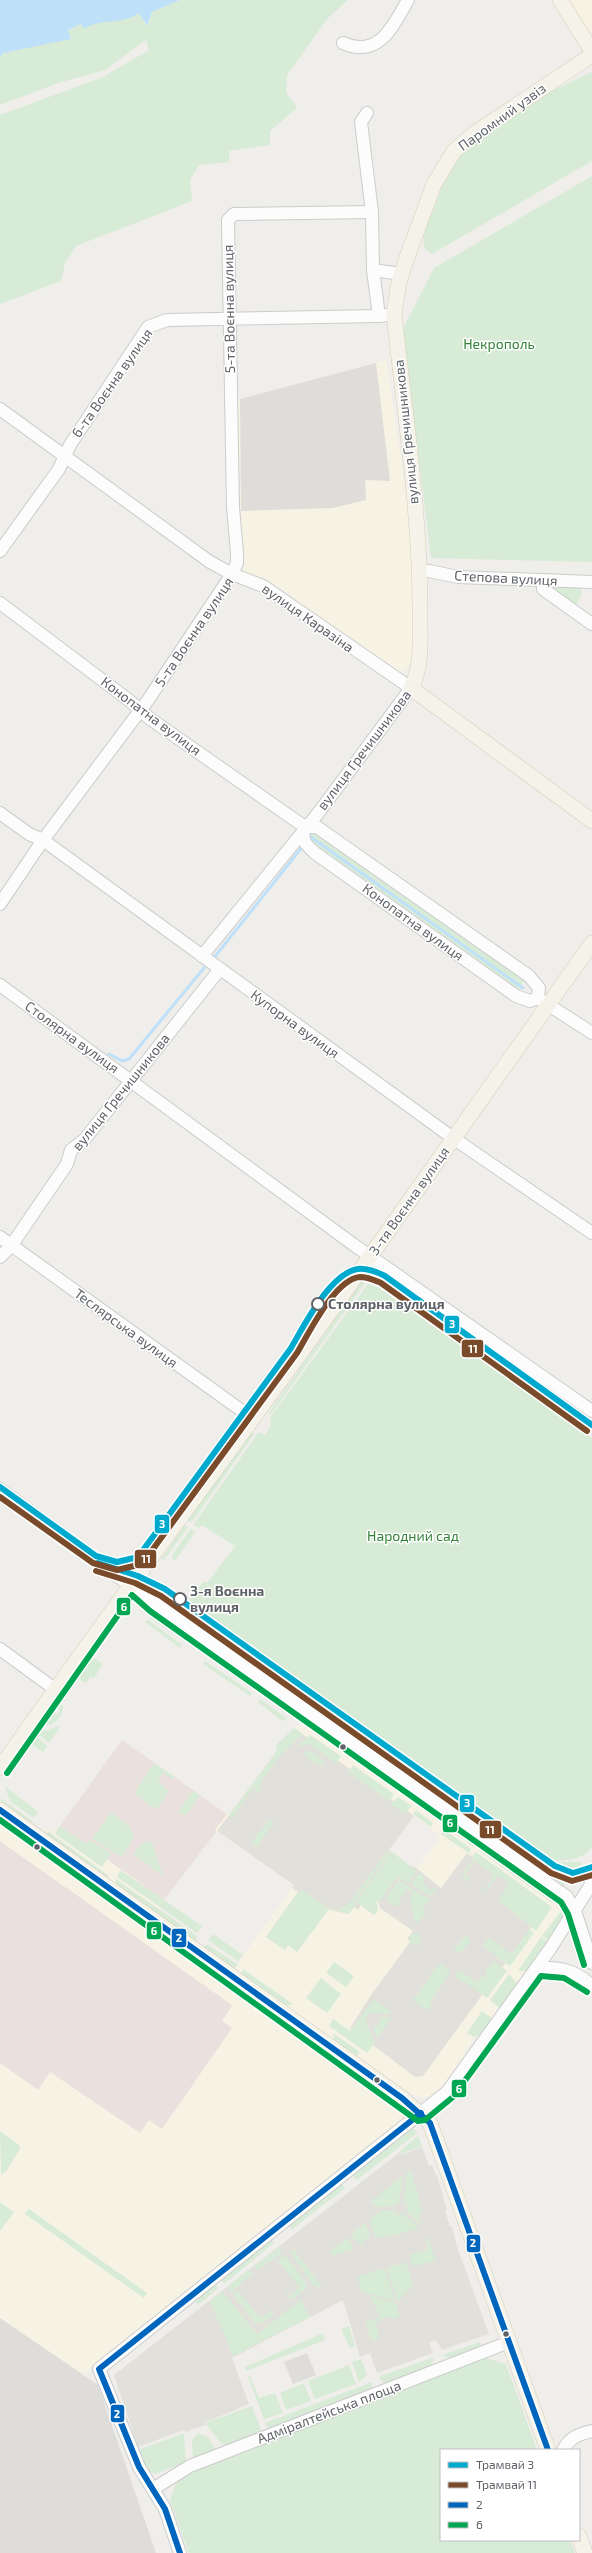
<svg xmlns="http://www.w3.org/2000/svg" width="592" height="2553" font-family="'Exo 2',sans-serif">
	<style>
		.commercial { fill: #f7f3e4; fill-rule: evenodd }
		.industrial { fill: #dfddda }
		.education { fill: #e2e0da }
		.medical { fill: #eae0de }
		.green { fill: #d8ebd6 }
		.water { fill: #bfe0f9 }
		.lines { fill: none; stroke-linecap: round; stroke-linejoin: round }
		.stream { stroke: #bfe0f9; stroke-width: 3 }
		.minor-casing { stroke: #cbcccc; stroke-width: 14 }
		.major-casing { stroke: #d7ceb8; stroke-width: 16 }
		.minor { stroke: #fdfcfc; stroke-width: 12 }
		.major { stroke: #f4f2e9; stroke-width: 15 }
		.tram { stroke: #e4e4e4; stroke-width: 1 }
		.bus-1-casing { stroke: #fff; stroke-width: 9 }
		.bus-2-casing { stroke: #fff; stroke-width: 9 }
		.bus-1 { stroke: #0065bd; stroke-width: 6 }
		.bus-2 { stroke: #00a651; stroke-width: 6 }
		.tram-1-casing { stroke: #fff; stroke-width: 9 }
		.tram-2-casing { stroke: #fff; stroke-width: 9 }
		.tram-1 { stroke: #00a9ce; stroke-width: 6 }
		.tram-2 { stroke: #7a4b2a; stroke-width: 6 }
		.stop-dot { fill: #fff; stroke: #5f6368; stroke-width: 2 }
		.bus-dot { fill: #5f6368; stroke: #fff; stroke-width: 1.5 }
		.labels { text-anchor: middle; stroke-width: 3; stroke-linejoin: round; paint-order: stroke }
		.street-label { font-size: 14px; fill: #5f6368; stroke: #fff }
		.park-label { font-size: 14px; fill: #348238; stroke: #fff }
		.stop-label { font-size: 14px; font-weight: bold; fill: #5f6368; stroke: #fff; text-anchor: start }
		.line-badge { stroke: #fff; stroke-width: 1.5 }
		.badge-label { font-size: 11px; text-anchor: middle; font-weight: bold; fill: #fff }
	</style>
	<rect width="100%" height="100%" fill="#efeeea"/>
	<g class="commercial">
		<path d="M565 0H592V33L584 27Z"/>
		<path d="M386 360 403 472 415 583 414 656 406 670 397 673 303 608 285 591 241 571 236 505 234 401Z"/>
		<path d="M305 1720 358 1757 356 1761 394 1790 398 1785 566 1906 567 1913 527 1971 483 2034 474 2037 465 2052 466 2060 441 2092 433 2096 419 2097 408 2092 234 1969 294 1885 217 1831 189 1865 155 1913 46 1833 49 1829 55 1833 122 1740 229 1815 294 1728ZM414 1816 441 1835 420 1865 415 1867 406 1864 389 1850Z"/>
		<path d="M0 1823 402 2107 405 2115 404 2121 83 2374 0 2318Z"/>
	</g>
	<g class="industrial">
		<path d="M376 363 390 481 365 480 366 500 333 508 241 511 240 399Z"/>
		<path d="M0 2318 98 2385 156 2553H0Z"/>
		<path d="M307 2353 316 2375 293 2384 284 2362Z"/>
	</g>
	<g class="education">
		<path d="M294 1728 414 1816 389 1850 406 1864 415 1867 441 1888 467 1853 545 1909 423 2076 415 2077 350 2028 371 1995 410 1942 407 1939 413 1931 380 1908 378 1901 376 1902 378 1910 374 1915 361 1905 358 1910 354 1907 348 1914 328 1909 297 1952 288 1945 285 1950 266 1937 298 1892 292 1888 294 1885 217 1831Z"/>
		<path d="M422 2147 429 2166 432 2165 438 2179 447 2210 445 2211 450 2227 452 2226 456 2244 489 2334 442 2350 436 2340 429 2343 433 2353 377 2373 370 2353 360 2357 343 2300 232 2358 249 2404 204 2423 205 2425 186 2432 184 2430 138 2447 114 2375 400 2152 401 2155Z"/>
	</g>
	<g class="medical">
		<path d="M122 1740 227 1814 215 1830 216 1832 164 1900 60 1826Z"/>
		<path d="M0 1841 232 2005 222 2021 232 2028 162 2129 149 2120 140 2133 50 2072 38 2090 0 2063Z"/>
	</g>
	<g class="green">
		<path d="M180 0H348L328 18 287 75 286 92 297 108 270 131V145L229 151V162L199 165 190 180 192 201 76 246 65 263 61 281 0 304V115L103 77 149 50 146 40 105 70 58 83 0 105V57L3 53 70 39 68 30 81 24 84 28C97 20 123 20 139 13L143 15 144 23 148 25 152 12Z"/>
		<path d="M592 72V161L432 254 425 249C420 234 428 222 434 209 440 193 445 175 455 162 487 121 546 93 592 72Z"/>
		<path d="M592 176V562L431 558 403 329 434 268Z"/>
		<path d="M555 587H580L582 593 575 608 549 588Z"/>
		<path d="M315 829 525 979 516 993 316 850 305 830Z"/>
		<path d="M362 1281 365 1283 272 1413 268 1414Z"/>
		<path d="M368 1284 379 1288 592 1438V1847C579 1866 548 1861 529 1855L359 1733 364 1725 362 1724 357 1732 202 1623 205 1619 199 1615 202 1610 189 1600 204 1581 207 1583 235 1546 202 1525 199 1528 194 1525 195 1522 259 1432 265 1435 271 1426 270 1418Z"/>
		<path d="M250 1433H255L191 1523 188 1520Z"/>
		<path d="M184 1526 188 1527 164 1560 162 1558Z"/>
		<path d="M191 1529 195 1532 175 1561 172 1558 173 1554Z"/>
		<path d="M154 1611 188 1635 183 1640 149 1617Z"/>
		<path d="M148 1620 182 1645 180 1648 146 1623Z"/>
		<path d="M201 1625 352 1733 350 1735 199 1627Z"/>
		<path d="M206 1649 259 1686 255 1691 203 1654Z"/>
		<path d="M94 1658 103 1664 94 1678 90 1677 86 1683 77 1678 91 1660Z"/>
		<path d="M205 1661 252 1693 250 1696 203 1664Z"/>
		<path d="M261 1688 292 1710 290 1716 258 1693Z"/>
		<path d="M260 1699 288 1719 282 1721 258 1702Z"/>
		<path d="M59 1702 63 1706C63 1717 54 1726 43 1726L52 1711 57 1715 60 1711 56 1707Z"/>
		<path d="M58 1726 60 1727 49 1743 38 1734 42 1730 47 1731Z"/>
		<path d="M294 1728 303 1734C286 1749 272 1764 260 1783L261 1793 253 1788 232 1818 229 1816 277 1751 276 1745Z"/>
		<path d="M316 1730H320L346 1749 343 1753 313 1732Z"/>
		<path d="M310 1735 341 1756 336 1763 309 1744 300 1747 298 1745Z"/>
		<path d="M36 1736 47 1746 43 1752 31 1744Z"/>
		<path d="M362 1740 565 1884 563 1887 361 1742Z"/>
		<path d="M308 1751 316 1754 325 1763 322 1766 311 1761 303 1752Z"/>
		<path d="M154 1763 175 1777 173 1779 163 1773 158 1782 169 1791 158 1808 155 1809 134 1793Z"/>
		<path d="M353 1765 394 1794 389 1801 348 1772Z"/>
		<path d="M5 1786 38 1812 34 1818 10 1801Z"/>
		<path d="M193 1791 200 1795 186 1815H183L178 1811Z"/>
		<path d="M398 1797 412 1806 404 1813 391 1805Z"/>
		<path d="M2 1799 32 1821 29 1823 0 1803Z"/>
		<path d="M425 1805 439 1814 436 1819 419 1807Z"/>
		<path d="M416 1810 433 1823 431 1827 413 1814Z"/>
		<path d="M111 1812 129 1826 134 1837 122 1857 92 1839Z"/>
		<path d="M269 1820 274 1823 257 1847 251 1843Z"/>
		<path d="M453 1824 475 1840 473 1847 447 1827Z"/>
		<path d="M60 1826 86 1844 89 1840 111 1853 102 1867 55 1834Z"/>
		<path d="M444 1829 471 1849 469 1853 441 1834Z"/>
		<path d="M48 1831 109 1876 106 1878 46 1835Z"/>
		<path d="M149 1841 152 1843 163 1876 133 1854 141 1844Z"/>
		<path d="M482 1847 557 1899 554 1904 478 1850Z"/>
		<path d="M388 1850 390 1852 355 1901 357 1905 351 1901Z"/>
		<path d="M392 1852 417 1871 408 1883 397 1877 381 1900 376 1901 378 1910 374 1915 356 1902Z"/>
		<path d="M476 1852 552 1907 536 1931 498 1900 509 1883 498 1876 485 1893 480 1889 485 1890 489 1882 491 1883 493 1880 491 1878 493 1875 475 1861 465 1875 470 1879 468 1881 461 1876 474 1858 472 1856Z"/>
		<path d="M538 1862H582L568 1882Z"/>
		<path d="M120 1870 199 1924 203 1925 197 1933 117 1877Z"/>
		<path d="M419 1873 425 1877 422 1883 431 1890 433 1887 436 1890 431 1896 411 1884Z"/>
		<path d="M116 1879 197 1936 196 1942 116 1886Z"/>
		<path d="M399 1880 423 1896 430 1898 423 1908 426 1912 418 1923 415 1921 410 1899 414 1893 407 1889 399 1900 401 1902 395 1907 385 1899Z"/>
		<path d="M302 1890 329 1909 297 1952 288 1945 285 1950 266 1937 298 1892Z"/>
		<path d="M351 1902 356 1905 349 1914 329 1908 340 1909Z"/>
		<path d="M565 1905 567 1913 548 1940 542 1936Z"/>
		<path d="M529 1929 534 1933 511 1965 509 1966 483 1946 488 1937 512 1954Z"/>
		<circle cx="415" cy="1939" r="6"/>
		<path d="M213 1934 241 1954 244 1953 238 1961 208 1940Z"/>
		<path d="M466 1935 471 1941 462 1952 453 1951Z"/>
		<path d="M541 1937 547 1941 527 1971H518Z"/>
		<path d="M207 1944 238 1965 234 1969 204 1948Z"/>
		<path d="M334 1962 354 1976 346 1987 326 1973Z"/>
		<path d="M494 1962 507 1971 487 1998 455 1976 459 1970 478 1983 482 1976 485 1977 486 1971Z"/>
		<path d="M440 1963 451 1972 430 2002 432 2004 427 2011 413 2000Z"/>
		<path d="M243 1969 293 2004 286 2006 242 1974Z"/>
		<path d="M509 1974 518 1985 501 2009 490 2000Z"/>
		<path d="M321 1978 341 1994 327 2013 306 1998Z"/>
		<path d="M374 1999 391 2012 389 2014 372 2013 367 2016 366 2023 375 2042 367 2053 329 2026 333 2019 350 2031Z"/>
		<path d="M482 2011 494 2020 483 2034 474 2037 467 2033Z"/>
		<path d="M392 2017 377 2038 373 2027 379 2025 380 2018Z"/>
		<path d="M333 2033 360 2052 357 2056 334 2040Z"/>
		<path d="M413 2128 417 2133 357 2180 352 2175Z"/>
		<path d="M0 2131 19 2145 20 2149 7 2170 1 2175Z"/>
		<path d="M418 2136 422 2146 401 2154 400 2151Z"/>
		<path d="M411 2171 423 2212 419 2214 421 2225 407 2212V2205L403 2201 407 2180 406 2173Z"/>
		<path d="M401 2177 403 2180 399 2201 393 2206 376 2207 371 2201Z"/>
		<path d="M342 2184 345 2188 291 2230 290 2224Z"/>
		<path d="M0 2202 14 2212 0 2231Z"/>
		<path d="M29 2209 147 2293 144 2298 25 2214Z"/>
		<path d="M381 2210H393L397 2215 404 2214 420 2228 388 2237V2236L376 2238 369 2220Z"/>
		<path d="M365 2223 371 2237 361 2242 364 2246H362L350 2235Z"/>
		<path d="M425 2236H427L436 2260 413 2267 409 2255 429 2249Z"/>
		<path d="M348 2237 353 2249 332 2256 329 2252Z"/>
		<path d="M270 2240 275 2242 224 2284 221 2279Z"/>
		<path d="M279 2247 283 2253 257 2270 254 2266Z"/>
		<path d="M293 2249 323 2288 314 2286 290 2252Z"/>
		<path d="M285 2255 307 2284 306 2289 291 2300 284 2292 285 2291 290 2296 300 2287 278 2261Z"/>
		<path d="M406 2262 413 2284 398 2302 387 2268Z"/>
		<path d="M249 2269 253 2274 231 2292 227 2287Z"/>
		<path d="M380 2269H385L395 2300 362 2292 357 2277Z"/>
		<path d="M215 2283 218 2288 197 2306 195 2299Z"/>
		<path d="M222 2291 257 2334 301 2300 310 2317 233 2356 210 2301Z"/>
		<path d="M238 2291 261 2318 272 2309 273 2315 262 2323H255L233 2295Z"/>
		<path d="M370 2296 396 2302 400 2316 392 2320 391 2316 375 2323 380 2338 372 2341 365 2322 380 2317Z"/>
		<path d="M349 2326 355 2346 350 2348 341 2329Z"/>
		<path d="M323 2333 325 2340 246 2371 245 2367Z"/>
		<path d="M480 2342 481 2346 449 2358 442 2355Z"/>
		<path d="M434 2357 432 2365 385 2384 378 2377Z"/>
		<path d="M484 2357 506 2364 537 2450H441V2540H570L575 2553H189L170 2500 176 2483 187 2474Z"/>
		<path d="M361 2359 367 2375 359 2382 352 2362Z"/>
		<path d="M349 2365 356 2384 315 2399 308 2381Z"/>
		<path d="M250 2376 259 2398 275 2393 283 2413 264 2419 248 2377Z"/>
		<path d="M372 2382 373 2389 268 2429 265 2423Z"/>
		<path d="M304 2383 311 2401 286 2410 280 2393Z"/>
		<path d="M252 2406 261 2430 259 2433 226 2446 220 2442 205 2423Z"/>
		<path d="M184 2433 186 2462 155 2474 145 2469 138 2450Z"/>
		<path d="M198 2433 208 2437 216 2450 193 2459 192 2440Z"/>
	</g>
	<path class="water" d="M0 0H180L152 12 147 26 139 13C124 25 100 18 84 29L81 24 68 30 71 39 3 53 0 57Z"/>
	<g class="lines">
		<g class="stream">
			<path d="M308 839 311 837 523 988"/>
			<path d="M213 959 303 846"/>
			<path d="M109 1054 122 1061 129 1059 204 968"/>
		</g>
		<g class="minor-casing">
			<g id="minor">
				<path d="M343 43C379 59 393 26 408 0"/>
				<path d="M367 113 361 122 372 212 373 270 379 316 387 315"/>
				<path d="M373 270 401 274"/>
				<path d="M0 409 210 562 232 574 263 586 411 688 319 812 202 956"/>
				<path d="M0 551 59 469 70 445 148 327 167 320 379 316"/>
				<path d="M421 572 429 571 458 577 592 582"/>
				<path d="M543 580V589L592 624"/>
				<path d="M0 603 130 701 149 718 305 827H317L529 976 539 988 538 998 592 1033"/>
				<path d="M0 813 29 834 43 840 453 1138 592 1233"/>
				<path d="M305 827C301 840 305 844 315 853L516 996 530 1001 538 998"/>
				<path d="M0 904 43 840 148 700 232 574 237 563V553L233 507 228 220 234 214 372 212"/>
				<path d="M0 985 354 1245 592 1411"/>
				<path d="M0 1237 252 1418"/>
				<path d="M0 1257 11 1246 67 1164 71 1150 84 1140 220 969"/>
				<path d="M0 1489 155 1604 567 1897 575 1911 592 1963"/>
				<path d="M0 1649 56 1690"/>
				<path d="M537 1968C559 1967 576 1970 592 1986"/>
				<path d="M563 2450C570 2437 579 2434 592 2431"/>
				<path d="M153 2489 190 2466 509 2342"/>
				<path d="M180 2553 165 2509 139 2467 99 2369 447 2092 550 1949 592 1883"/>
			</g>
		</g>
		<g class="major-casing">
			<g id="major">
				<path d="M560 0 592 51"/>
				<path d="M592 55 475 133 454 151 434 184 405 263 399 282 394 314C405 415 421 518 420 620 420 643 422 667 411 688L592 821"/>
				<path d="M0 1768C117 1601 240 1438 359 1272 437 1163 514 1053 592 943"/>
				<path d="M0 1810 402 2098 430 2123 548 2450"/>
				<path d="M579 2536 585 2553"/>
			</g>
		</g>
		<use href="#minor" class="minor"/>
		<use href="#major" class="major"/>
		<path class="tram" d="M150 1543C142 1564 148 1576 165 1589"/>
		<g class="bus-1-casing">
			<g id="bus-1">
				<path d="M0 1810 402 2098 430 2123 548 2450"/>
				<path d="M180 2553 165 2509 139 2467 99 2369 421 2113"/>
			</g>
		</g>
		<g class="bus-2-casing">
			<g id="bus-2">
				<path d="M7 1773 132 1595 150 1611 561 1902 568 1914 584 1965"/>
				<path d="M0 1820 418 2121 425 2120 453 2097 541 1976 564 1978 587 1992"/>
			</g>
		</g>
		<use href="#bus-1" class="bus-1"/>
		<use href="#bus-2" class="bus-2"/>
		<g class="tram-1-casing">
			<g id="tram-1">
				<path d="M0 1487 96 1556 117 1562 138 1557 291 1348C304 1326 330 1273 358 1269 368 1268 377 1272 385 1276L592 1425"/>
				<path d="M98 1563 138 1576 165 1589 555 1866 573 1873 592 1867"/>
			</g>
		</g>
		<g class="tram-2-casing">
			<g id="tram-2">
				<path d="M0 1497 93 1563 117 1570 142 1564 297 1353C309 1333 335 1279 360 1277 368 1277 374 1280 381 1283L587 1431"/>
				<path d="M96 1571 135 1583 161 1596 551 1873 572 1881 592 1875"/>
			</g>
		</g>
		<use href="#tram-1" class="tram-1"/>
		<use href="#tram-2" class="tram-2"/>
	</g>
	<g class="stop-dot">
		<circle cx="318" cy="1304" r="6"/>
		<circle cx="180" cy="1599" r="6"/>
	</g>
	<g class="bus-dot">
		<circle cx="343" cy="1747" r="3.5"/>
		<circle cx="37" cy="1847" r="3.5"/>
		<circle cx="377" cy="2080" r="3.5"/>
		<circle cx="506" cy="2334" r="3.5"/>
	</g>
	<g class="labels">
		<g class="street-label">
			<text transform="translate(502 117) rotate(-36)" y="5">Паромний узвіз</text>
			<text transform="translate(229 309) rotate(-91)" y="5">5-та Воєнна вулиця</text>
			<text transform="translate(112 383) rotate(-55)" y="5">6-та Воєнна вулиця</text>
			<text transform="translate(406 432) rotate(-96)" y="5">вулиця Гречишникова</text>
			<text transform="translate(506 578) rotate(3)" y="5">Степова вулиця</text>
			<text transform="translate(308 618) rotate(35)" y="5">вулиця Каразіна</text>
			<text transform="translate(194 632) rotate(-56)" y="5">5-та Воєнна вулиця</text>
			<text transform="translate(151 716) rotate(37)" y="5">Конопатна вулиця</text>
			<text transform="translate(364 750) rotate(-53)" y="5">вулиця Гречишникова</text>
			<text transform="translate(413 922) rotate(36)" y="5">Конопатна вулиця</text>
			<text transform="translate(295 1024) rotate(36)" y="5">Купорна вулиця</text>
			<text transform="translate(72 1037) rotate(36)" y="5">Столярна вулиця</text>
			<text transform="translate(121 1092) rotate(-51)" y="5">вулиця Гречишникова</text>
			<text transform="translate(409 1201) rotate(-55)" y="5">3-тя Воєнна вулиця</text>
			<text transform="translate(126 1328) rotate(36)" y="5">Теслярська вулиця</text>
			<text transform="translate(329 2412) rotate(-21)" y="5">Адміралтейська площа</text>
		</g>
		<g class="park-label">
			<text x="499" y="349">Некрополь</text>
			<text x="413" y="1541">Народний сад</text>
		</g>
		<g class="stop-label">
			<text x="328" y="1309">Столярна вулиця</text>
			<text x="190" y="1596">3-я Воєнна<tspan x="190" dy="16">вулиця</tspan></text>
		</g>
	</g>
	<g class="line-badge">
		<rect x="444" y="1315" width="16" height="19" rx="4" fill="#00a9ce"/>
		<rect x="461" y="1339" width="23" height="19" rx="4" fill="#7a4b2a"/>
		<rect x="154" y="1514" width="16" height="20" rx="4" fill="#00a9ce"/>
		<rect x="134" y="1549" width="23" height="20" rx="4" fill="#7a4b2a"/>
		<rect x="116" y="1597" width="15" height="19" rx="4" fill="#00a651"/>
		<rect x="459" y="1794" width="16" height="19" rx="4" fill="#00a9ce"/>
		<rect x="442" y="1814" width="16" height="19" rx="4" fill="#00a651"/>
		<rect x="479" y="1820" width="23" height="19" rx="4" fill="#7a4b2a"/>
		<rect x="146" y="1921" width="16" height="19" rx="4" fill="#00a651"/>
		<rect x="171" y="1928" width="16" height="20" rx="4" fill="#0065bd"/>
		<rect x="451" y="2079" width="16" height="19" rx="4" fill="#00a651"/>
		<rect x="466" y="2234" width="15" height="19" rx="4" fill="#0065bd"/>
		<rect x="110" y="2404" width="15" height="19" rx="4" fill="#0065bd"/>
	</g>
	<g class="badge-label">
		<text x="452" y="1328">3</text>
		<text x="473" y="1353">11</text>
		<text x="162" y="1528">3</text>
		<text x="146" y="1563">11</text>
		<text x="124" y="1611">6</text>
		<text x="467" y="1807">3</text>
		<text x="450" y="1827">6</text>
		<text x="490" y="1834">11</text>
		<text x="154" y="1935">6</text>
		<text x="179" y="1942">2</text>
		<text x="459" y="2093">6</text>
		<text x="473" y="2247">2</text>
		<text x="117" y="2418">2</text>
	</g>
	<rect x="440" y="2449" width="140" height="92" fill="#ffffff" stroke="#bfc1c3"/>
	<rect x="448" y="2462" width="20" height="6" fill="#00a9ce" stroke="#bfc1c3"/>
	<text x="476" y="2469" font-size="12" fill="#5f6368">Трамвай 3</text>
	<rect x="448" y="2482" width="20" height="6" fill="#7a4b2a" stroke="#bfc1c3"/>
	<text x="476" y="2489" font-size="12" fill="#5f6368">Трамвай 11</text>
	<rect x="448" y="2502" width="20" height="6" fill="#0065bd" stroke="#bfc1c3"/>
	<text x="476" y="2509" font-size="12" fill="#5f6368">2</text>
	<rect x="448" y="2522" width="20" height="6" fill="#00a651" stroke="#bfc1c3"/>
	<text x="476" y="2529" font-size="12" fill="#5f6368">6</text>
</svg>
